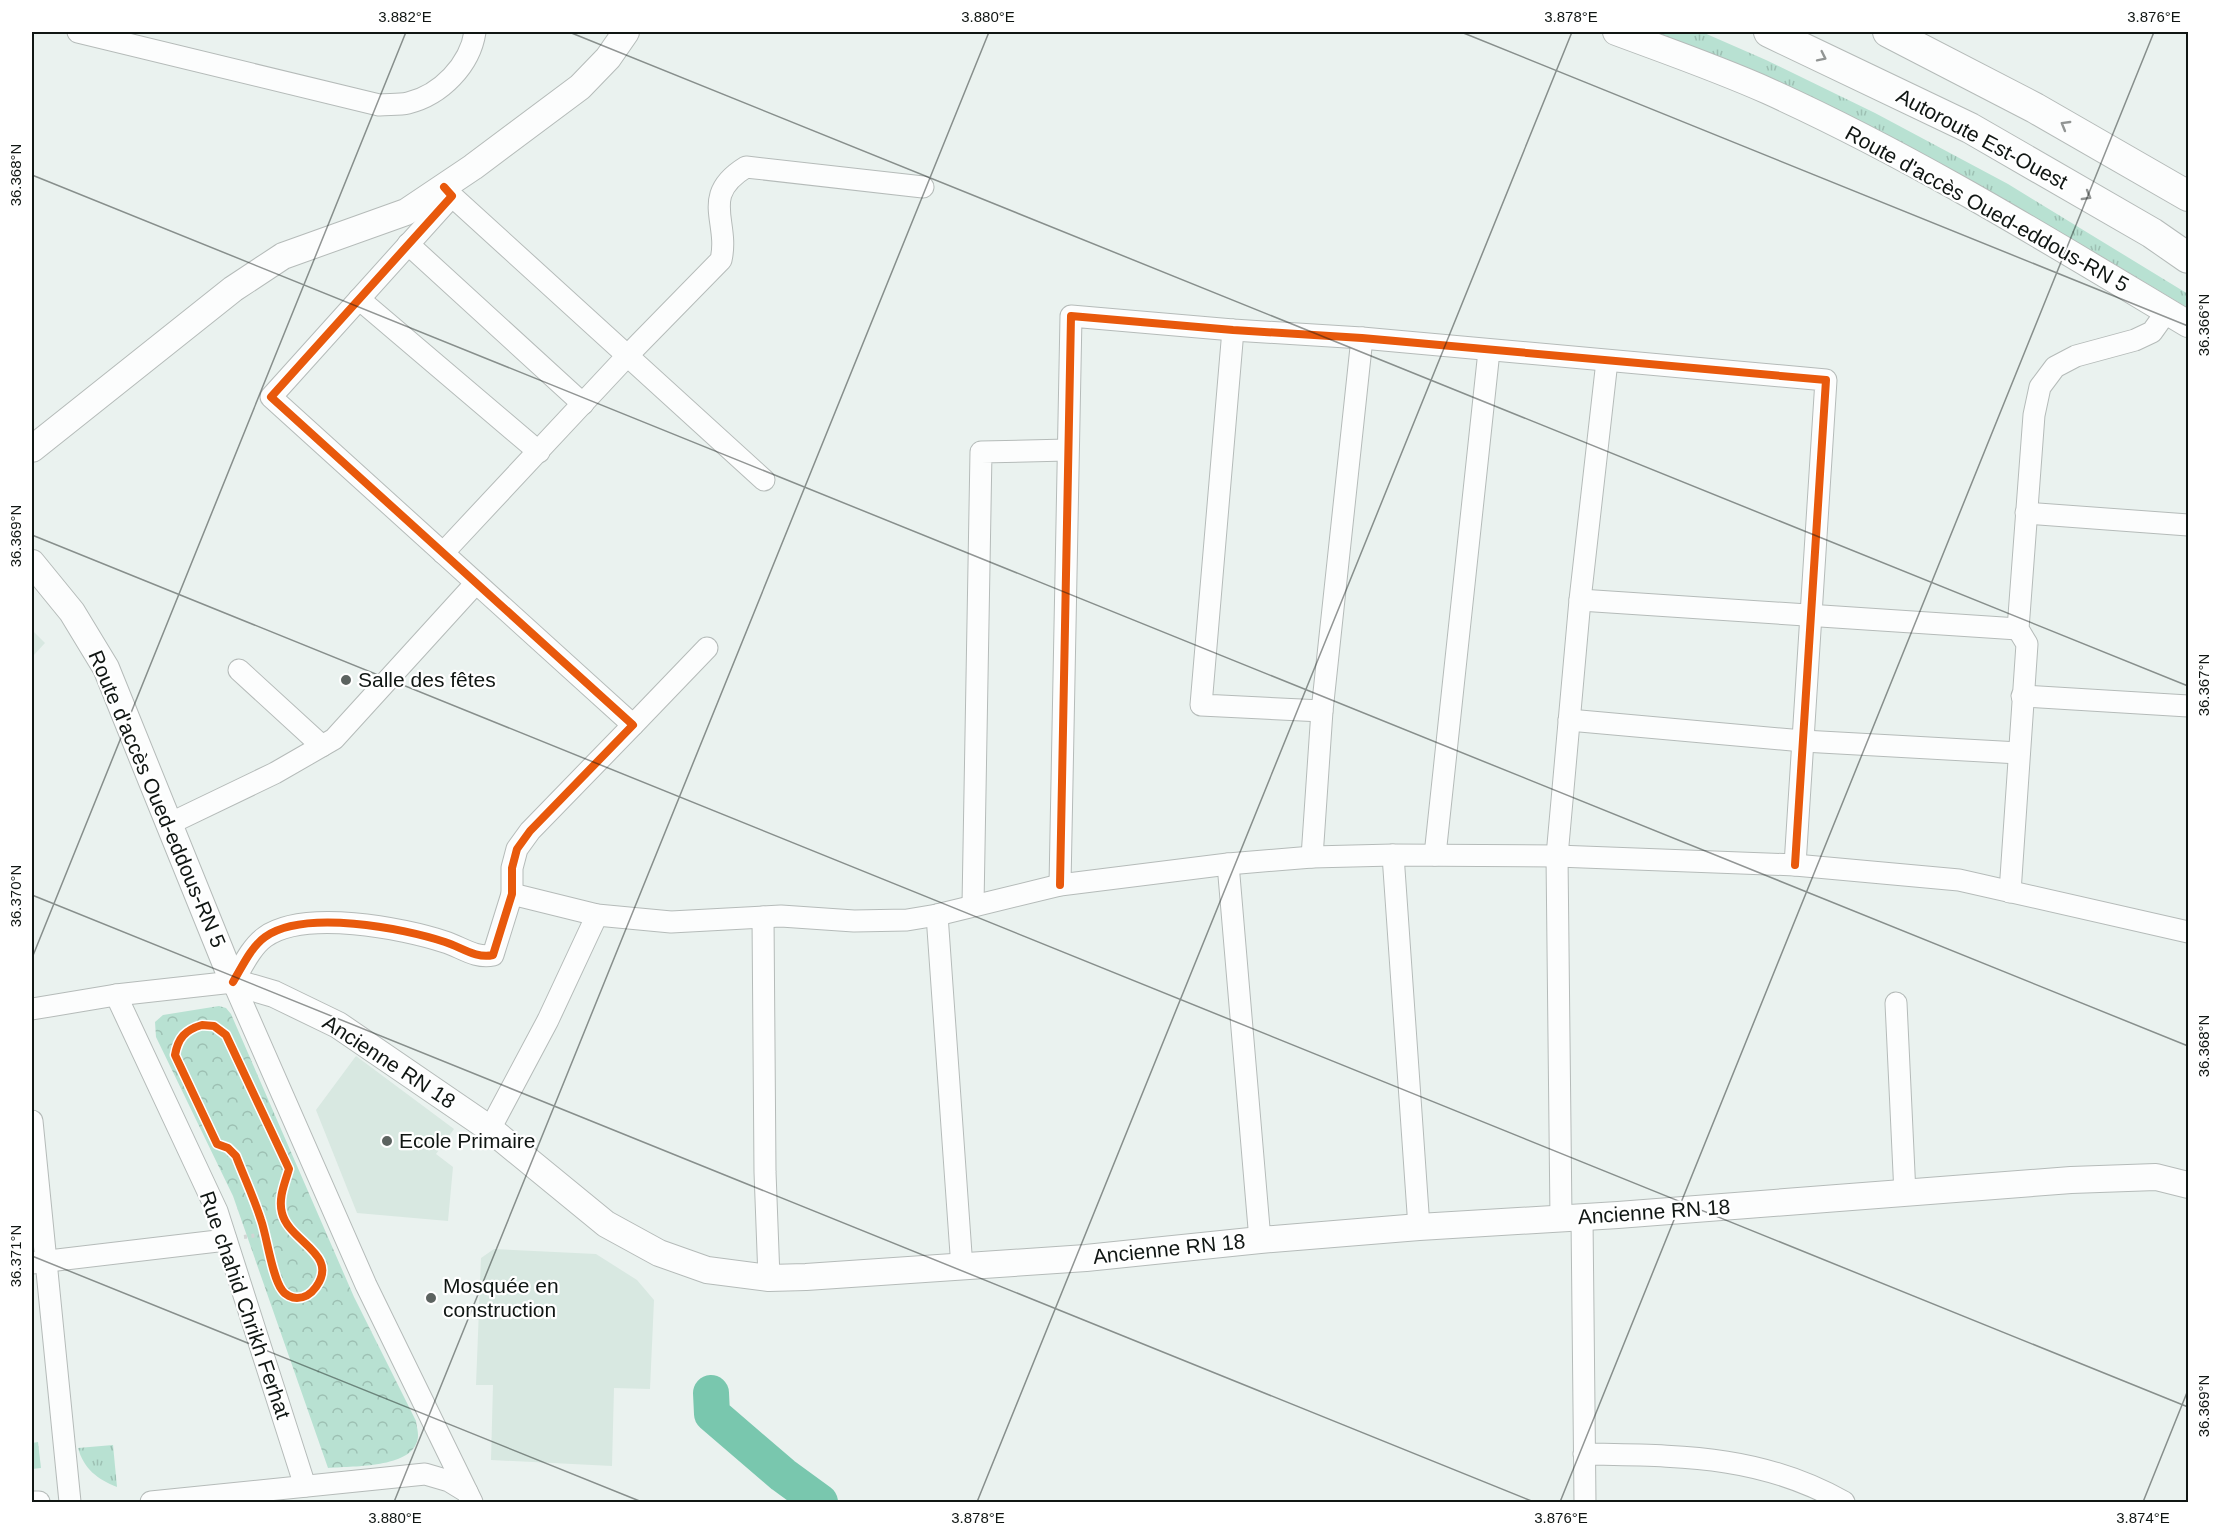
<svg xmlns="http://www.w3.org/2000/svg" width="2220" height="1534" font-family="Arial,sans-serif">
	<style>
		.built { fill: #d8e8e1 }
		.grass { fill: url(#grass-tufts) }
		.park { fill: url(#park-crowns) }
		.lines { fill: none; stroke-linecap: round; stroke-linejoin: round }
		.river { stroke: #79c7ae; stroke-width: 36 }
		.minor-casing { stroke: #b5bbb9; stroke-width: 23 }
		.major-casing { stroke: #b5bbb9; stroke-width: 28 }
		.highway-casing { stroke: #b5bbb9; stroke-width: 32 }
		.path { stroke: #d2d5d4; stroke-width: 4; stroke-dasharray: 3 4.5; stroke-linecap: butt }
		.minor { stroke: #fcfdfd; stroke-width: 21 }
		.major { stroke: #fcfdfd; stroke-width: 26 }
		.highway { stroke: #fcfdfd; stroke-width: 30 }
		.cycleway-casing { stroke: #fff; stroke-width: 11 }
		.cycleway { stroke: #e8590c; stroke-width: 8 }
		.oneway { stroke: #929594 }
		.ticks { fill: none; stroke: #101613; stroke-width: 1.5; stroke-opacity: 0.45 }
		.poi-dot { fill: #5c6360; stroke: #fff; stroke-width: 2 }
		.labels { text-anchor: middle; stroke-width: 4.5; stroke-linejoin: round; paint-order: stroke }
		.street-label { font-size: 21px; fill: #101613; stroke: #fff }
		.poi-label { font-size: 21px; fill: #101613; stroke: #fff; text-anchor: start }
		.neatline { fill: none; stroke: #101613; stroke-width: 2 }
		.ticks-label { font-size: 15px; text-anchor: middle; fill: #101613 }
	</style>
	<defs>
		<pattern id="grass-tufts" width="24" height="20" patternUnits="userSpaceOnUse" patternTransform="scale(1.5)"><rect width="24" height="20" fill="#b8e1d2"/><path d="M3 7l-1-3M5 7V3M7 7l1-3M15 17l-1-3M17 17v-4M19 17l1-3" fill="none" stroke="#9dc0b3"/></pattern>
		<pattern id="park-crowns" width="20" height="18" patternUnits="userSpaceOnUse" patternTransform="scale(1.5)"><rect width="20" height="18" fill="#b8e1d2"/><path d="M2 6a3 3 0 1 1 6 0M12 15a3 3 0 1 1 6 0" fill="none" stroke="#9dc0b3"/></pattern>
	</defs>
	<rect width="100%" height="100%" fill="#eaf2ef"/>
	<g class="built">
		<path d="M32 630 45 643 32 657Z"/>
		<path d="M356 1056 454 1129 436 1154 453 1167 448 1221 357 1213 316 1110Z"/>
		<path d="M494 1249 596 1254 637 1280 654 1300 650 1389 614 1388 612 1466 491 1460 493 1385H476L481 1258Z"/>
	</g>
	<g class="grass">
		<path d="M1652 32H1702L1766 60 1875 113 2008 184 2188 294V308C2016 204 1841 103 1652 32Z"/>
		<path d="M38 1442 41 1468 32 1469V1443Z"/>
		<path d="M113 1445 117 1487C97 1479 84 1469 78 1448Z"/>
	</g>
	<path class="park" d="M219 1006 226 1008 231 1014 354 1297 416 1421C417 1429 420 1436 416 1444 406 1468 351 1466 328 1468L233 1196 156 1037 155 1022 163 1015Z"/>
	<g class="lines">
		<path class="river" d="M711 1393 712 1414 783 1475 820 1502"/>
		<g class="minor-casing">
			<g id="minor">
				<path d="M78 32 379 105C388 104 399 105 408 103 441 95 470 65 475 32"/>
				<path d="M452 196 764 480"/>
				<path d="M408 244 583 404"/>
				<path d="M359 299 539 452"/>
				<path d="M1233 330 1201 705 1322 711"/>
				<path d="M2026 513 2188 525"/>
				<path d="M443 553 628 355 721 260C730 221 699 196 746 167L923 187"/>
				<path d="M1580 600 2018 629"/>
				<path d="M239 670 322 746"/>
				<path d="M2022 696 2188 706"/>
				<path d="M1569 720 1803 741 2019 753"/>
				<path d="M633 725 707 648"/>
				<path d="M169 824 275 773 334 739 476 583"/>
				<path d="M1393 855 1419 1227"/>
				<path d="M1435 855 1489 351"/>
				<path d="M1312 857 1322 711 1362 338"/>
				<path d="M1228 864 1260 1240"/>
				<path d="M1060 885 1071 316 1233 330 1362 338 1826 380 1795 865"/>
				<path d="M2010 892 2027 644 2018 629 2034 415 2040 387 2055 367 2076 356 2135 340 2152 332 2167 311"/>
				<path d="M512 894 597 915 671 922 781 916 854 921 907 920 937 915 1060 885 1228 864 1312 857 1393 855 1557 856 1795 865 1959 880 2188 932"/>
				<path d="M973 905 981 452 1067 450"/>
				<path d="M937 915 962 1268"/>
				<path d="M763 917 765 1172 769 1278"/>
				<path d="M233 982C242 967 251 947 265 937 304 909 403 928 445 942 461 947 476 959 493 955L512 894V868L517 849 530 831 633 725 271 397 452 196 444 187"/>
				<path d="M233 982 366 1285 472 1502"/>
				<path d="M116 995 217 1211 305 1486"/>
				<path d="M1896 1003 1905 1194"/>
				<path d="M32 1009 116 995 233 982"/>
				<path d="M32 1121 70 1502"/>
				<path d="M490 1129 548 1020 597 915"/>
				<path d="M1582 1218 1585 1502"/>
				<path d="M1561 1219 1557 856 1580 600 1607 361"/>
				<path d="M32 1263 226 1240"/>
				<path d="M1584 1454C1680 1456 1758 1454 1844 1502"/>
				<path d="M32 1502H39"/>
				<path d="M151 1502 425 1474 449 1481 467 1492"/>
			</g>
		</g>
		<g class="major-casing">
			<g id="major">
				<path d="M1616 32C1667 51 1719 69 1768 91 1914 157 2051 242 2188 324"/>
				<path d="M32 449 233 289 283 256 406 212 473 167 580 87 608 58 626 32"/>
				<path d="M32 563 72 612 106 668 233 982 274 994 338 1025 490 1129 606 1224 659 1253 707 1270 769 1278 806 1277 1086 1258 1260 1240 1419 1227 1618 1215 2071 1180 2156 1177 2188 1185"/>
			</g>
		</g>
		<g class="highway-casing">
			<g id="highway">
				<path d="M1769 32 1970 128 2152 233 2188 258"/>
				<path d="M1888 32 2035 108 2188 196"/>
			</g>
		</g>
		<path class="path" d="M244 1237 265 1234"/>
		<use href="#minor" class="minor"/>
		<use href="#major" class="major"/>
		<use href="#highway" class="highway"/>
		<g class="cycleway-casing">
			<g id="cycleway">
				<path d="M1060 885 1071 316 1233 330 1362 338 1826 380 1795 865"/>
				<path d="M233 982C242 967 251 947 265 937 304 909 403 928 445 942 461 947 476 959 493 955L512 894V868L517 849 530 831 633 725 271 397 452 196 444 187"/>
				<path d="M202 1025 214 1026 226 1035 289 1169C285 1183 278 1198 282 1213 289 1242 340 1254 316 1287 311 1294 305 1298 297 1298 292 1298 285 1295 282 1290 272 1277 267 1237 261 1220 254 1198 244 1177 236 1156L228 1148 217 1144 175 1055C178 1038 185 1030 202 1025Z"/>
			</g>
		</g>
		<use href="#cycleway" class="cycleway"/>
	</g>
	<defs><path id="oneway-chevron" d="M-2-3.5L2.5 0L-2 3.5" fill="none" stroke-width="1.6" stroke-linecap="round" stroke-linejoin="round" transform="scale(1.5)"/></defs>
	<g class="oneway">
		<use href="#oneway-chevron" transform="translate(1822 57) rotate(26)"/>
		<use href="#oneway-chevron" transform="translate(2065 125) rotate(-150)"/>
		<use href="#oneway-chevron" transform="translate(2087 196) rotate(30)"/>
	</g>
	<path class="ticks" d="M569 32 2188 686M1461 32 2188 326M32 175 2188 1046M32 535 2188 1407M32 895 1534 1502M32 958 406 32M32 1256 642 1502M394 1502 989 32M977 1502 1572 32M1560 1502 2154 32M2143 1502 2188 1390"/>
	<g class="poi-dot">
		<circle cx="346" cy="680" r="6"/>
		<circle cx="387" cy="1141" r="6"/>
		<circle cx="431" cy="1298" r="6"/>
	</g>
	<g class="labels">
		<g class="street-label">
			<text transform="translate(1982 139) rotate(28)" y="7">Autoroute Est-Ouest</text>
			<text transform="translate(1987 209) rotate(29)" y="7">Route d'accès Oued-eddous-RN 5</text>
			<text transform="translate(157 799) rotate(67)" y="7">Route d'accès Oued-eddous-RN 5</text>
			<text transform="translate(389 1062) rotate(33)" y="7">Ancienne RN 18</text>
			<text transform="translate(1654 1212) rotate(-4)" y="7">Ancienne RN 18</text>
			<text transform="translate(1169 1249) rotate(-6)" y="7">Ancienne RN 18</text>
			<text transform="translate(245 1305) rotate(71)" y="7">Rue chahid Chrikh Ferhat</text>
		</g>
		<g class="poi-label">
			<text x="358" y="687">Salle des fêtes</text>
			<text x="399" y="1148">Ecole Primaire</text>
			<text x="443" y="1293">Mosquée en<tspan x="443" dy="24">construction</tspan></text>
		</g>
	</g>
	<rect width="2220" height="1534" fill="none" stroke="#ffffff" stroke-width="66"/>
	<rect x="33" y="33" width="2154" height="1468" class="neatline"/>
	<g class="ticks-label">
		<text x="405" y="22">3.882°E</text>
		<text x="988" y="22">3.880°E</text>
		<text x="1571" y="22">3.878°E</text>
		<text x="2154" y="22">3.876°E</text>
		<text transform="translate(16 175) rotate(-90)" y="5">36.368°N</text>
		<text transform="translate(2204 325) rotate(-90)" y="5">36.366°N</text>
		<text transform="translate(16 536) rotate(-90)" y="5">36.369°N</text>
		<text transform="translate(2204 685) rotate(-90)" y="5">36.367°N</text>
		<text transform="translate(16 896) rotate(-90)" y="5">36.370°N</text>
		<text transform="translate(2204 1046) rotate(-90)" y="5">36.368°N</text>
		<text transform="translate(16 1256) rotate(-90)" y="5">36.371°N</text>
		<text transform="translate(2204 1406) rotate(-90)" y="5">36.369°N</text>
		<text x="395" y="1523">3.880°E</text>
		<text x="978" y="1523">3.878°E</text>
		<text x="1561" y="1523">3.876°E</text>
		<text x="2143" y="1523">3.874°E</text>
	</g>
</svg>
